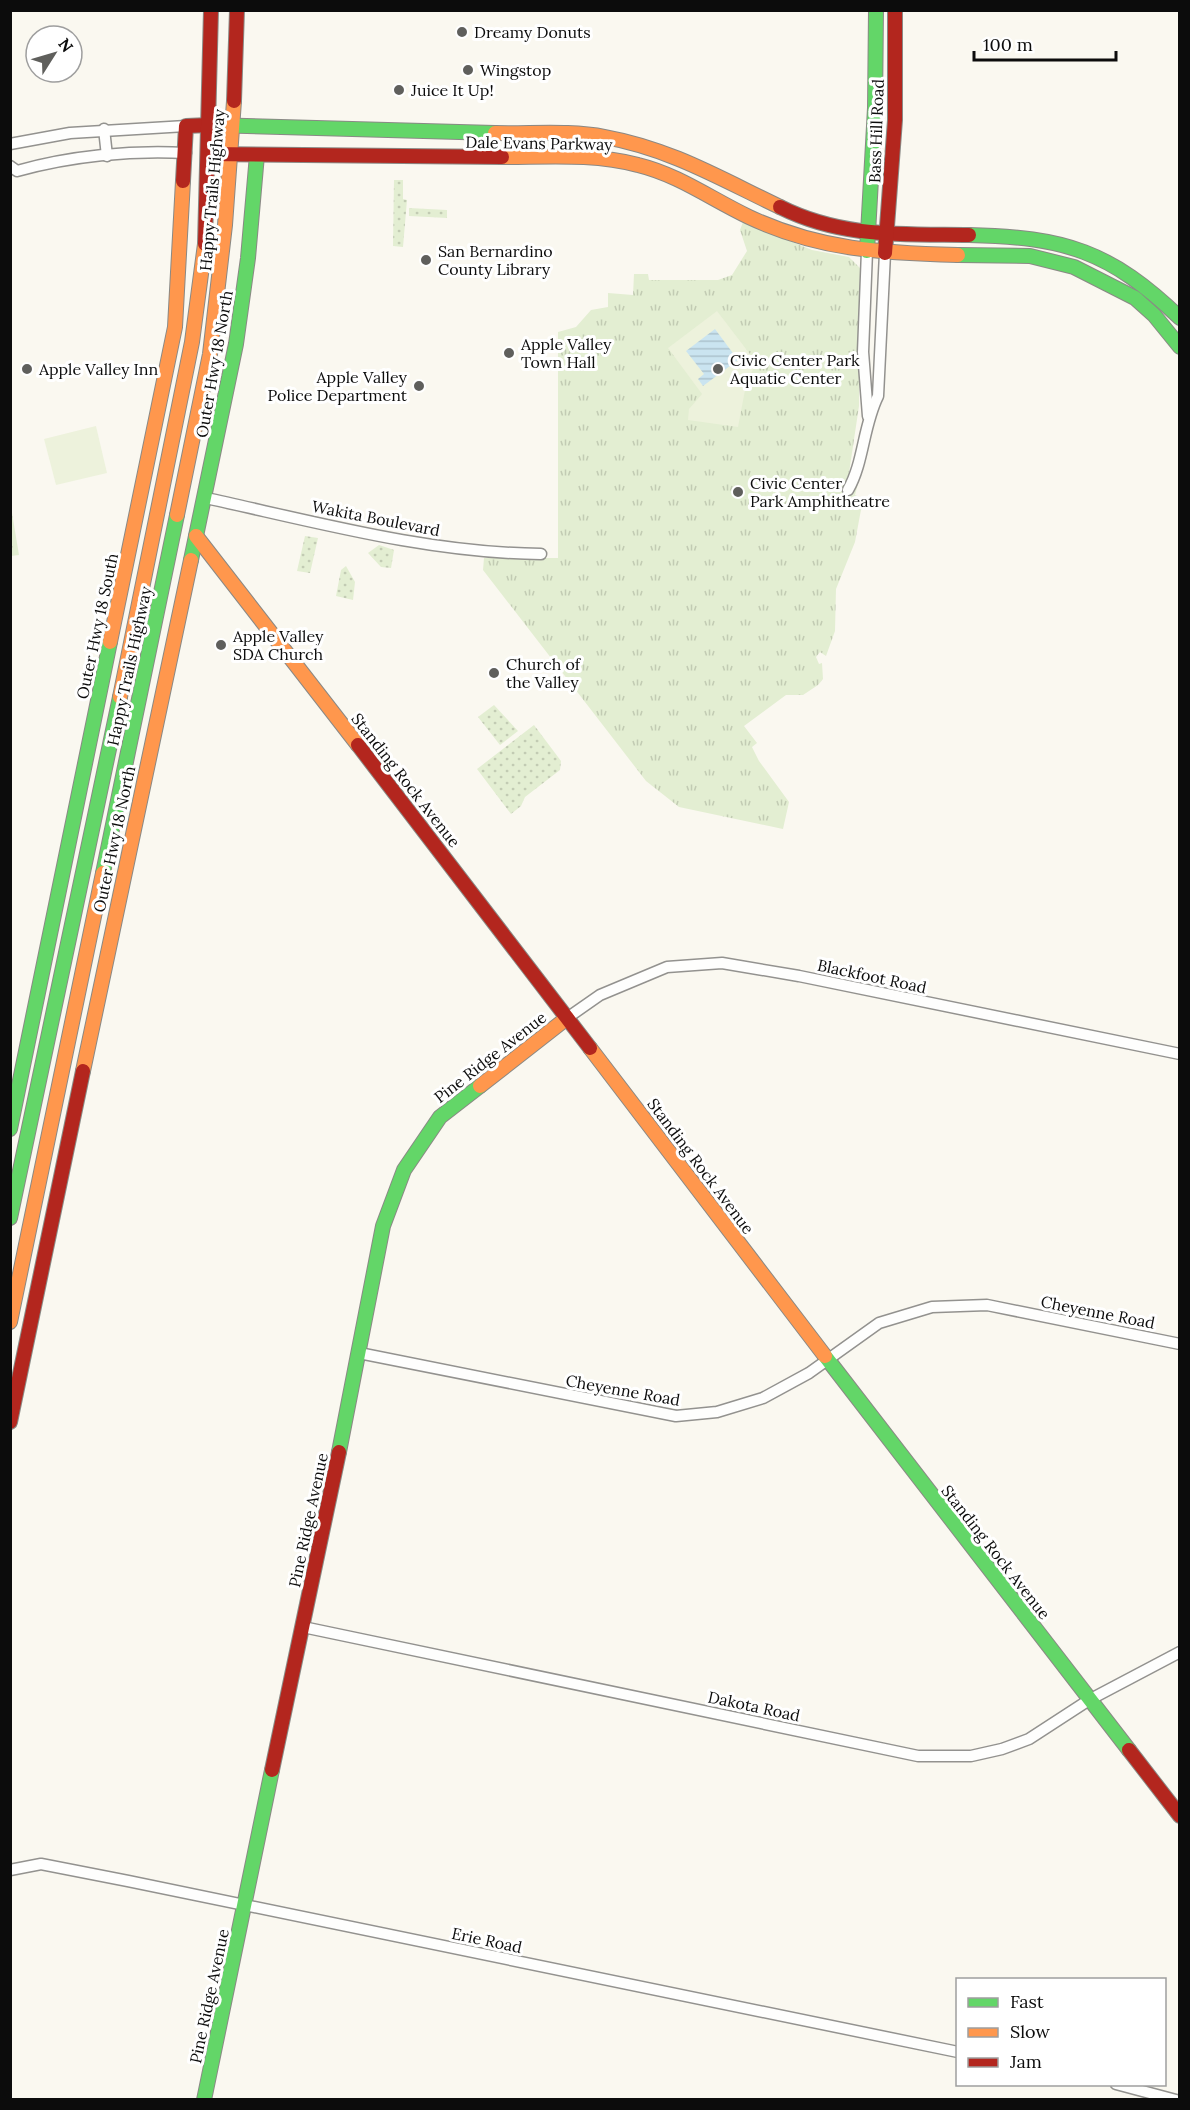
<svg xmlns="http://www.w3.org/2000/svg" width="1190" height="2110" font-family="Lora,serif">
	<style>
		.grass { fill: url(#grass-dots) }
		.park { fill: url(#park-tufts) }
		.pitch { fill: #edf2dc }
		.water { fill: url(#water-rules) }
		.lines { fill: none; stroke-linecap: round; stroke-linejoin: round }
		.street-casing { stroke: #93928f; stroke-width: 13 }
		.fast-casing { stroke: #8a8985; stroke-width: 16 }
		.slow-casing { stroke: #8a8985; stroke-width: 16 }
		.jam-casing { stroke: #8a8985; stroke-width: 16 }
		.street { stroke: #fefefd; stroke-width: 10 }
		.fast { stroke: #63d668; stroke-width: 14 }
		.slow { stroke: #ff974d; stroke-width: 14 }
		.jam { stroke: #b3261e; stroke-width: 14 }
		.poi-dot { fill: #5f5f5c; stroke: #fff; stroke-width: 2 }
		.labels { text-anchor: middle; stroke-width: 6; stroke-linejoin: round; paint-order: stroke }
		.poi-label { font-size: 16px; fill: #0c0c0c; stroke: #fff; text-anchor: start }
		.street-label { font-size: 16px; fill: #0c0c0c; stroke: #fff }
	</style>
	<defs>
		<pattern id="grass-dots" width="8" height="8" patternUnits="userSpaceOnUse" patternTransform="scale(1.5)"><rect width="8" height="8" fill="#e3eed2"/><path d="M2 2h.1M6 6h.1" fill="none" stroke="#c2cbb3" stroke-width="1.8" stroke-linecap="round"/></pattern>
		<pattern id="park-tufts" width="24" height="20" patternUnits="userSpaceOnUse" patternTransform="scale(1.5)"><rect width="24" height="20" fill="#e3eed2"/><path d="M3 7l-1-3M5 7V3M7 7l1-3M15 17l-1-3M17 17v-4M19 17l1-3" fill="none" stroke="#c2cbb3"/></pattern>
		<pattern id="water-rules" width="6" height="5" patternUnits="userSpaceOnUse" patternTransform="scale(1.5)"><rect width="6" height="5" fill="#cae4f0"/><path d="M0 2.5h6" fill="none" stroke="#acc2cd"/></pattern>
	</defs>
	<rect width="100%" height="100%" fill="#faf8f0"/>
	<g class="grass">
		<path d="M394 180H403V199L407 200 403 247 393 246Z"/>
		<path d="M409 208 447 210V218L409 216Z"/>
		<path d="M305 536 318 538 310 573 297 571Z"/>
		<path d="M379 545 394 550 391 568 381 567 368 553Z"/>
		<path d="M346 566 355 582 353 600 336 596 341 570Z"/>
		<path d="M494 705 518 731 500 745 478 717Z"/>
		<path d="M534 725 561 761 560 770 525 797 521 806 511 814 477 769Z"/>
	</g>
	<g class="park">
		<path d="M743 222 812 250 849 257 860 268 859 406 849 473 860 476 855 495 863 499 855 542 836 589 835 631 826 656 820 652 816 657 819 664 822 663 823 679 818 685 803 695H786L744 726 757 743 752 747 759 761 789 802 783 829 679 807 646 781 483 570 484 558H558V332L576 327 591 310 608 307V293L633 295 634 274H648L649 280H718L732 275 747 251 740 230Z"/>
		<path d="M11 507 19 555 11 556H10Z"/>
	</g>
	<g class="pitch">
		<path d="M717 311 756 362 746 385 738 427 688 420 689 409 702 394 668 348Z"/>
		<path d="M96 426 107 473 56 485 44 439Z"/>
	</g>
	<path class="water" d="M715 329 738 360 703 386 698 379 704 374 686 351Z"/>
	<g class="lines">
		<g class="street-casing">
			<g id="street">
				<path d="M104 129 107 156"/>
				<path d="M10 144 70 133 186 126"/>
				<path d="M10 166 17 171C70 156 131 150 186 153"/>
				<path d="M867 251 863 352 868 416"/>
				<path d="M848 490C864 462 863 426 878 396L885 253"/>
				<path d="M206 498C316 522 428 553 541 554"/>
				<path d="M567 1018 600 995 667 967 722 963 799 976 1180 1054"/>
				<path d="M359 1353 676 1416 717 1412 763 1398 809 1373 879 1323 932 1307 987 1305 1180 1344"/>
				<path d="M303 1627 918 1756H971L1002 1749 1029 1739 1089 1700 1180 1652"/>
				<path d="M10 1870 41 1864 128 1881 958 2052"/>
				<path d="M1116 2084 1176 2100"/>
			</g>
		</g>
		<g class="fast-casing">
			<g id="fast">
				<path d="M209 125 495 133"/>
				<path d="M969 235C1065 237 1110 251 1180 318"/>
				<path d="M867 251 875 108 876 10"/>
				<path d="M958 255 1030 256 1074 267 1135 298 1154 315 1180 347"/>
				<path d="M191 560 236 344 248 258 257 155"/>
				<path d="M103 873 177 515"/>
				<path d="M10 1129 110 642"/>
				<path d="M10 1218 120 697"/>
				<path d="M825 1356 1129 1750"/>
				<path d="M339 1452 383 1226 404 1170 440 1117 480 1086"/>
				<path d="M204 2100 272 1770"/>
			</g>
		</g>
		<g class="slow-casing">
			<g id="slow">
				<path d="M495 133C531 134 570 130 605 137 671 149 721 179 780 207"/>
				<path d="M502 157C547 157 594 153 638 165 679 175 711 199 749 217 819 250 882 253 958 255"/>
				<path d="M177 515 210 354 225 225 234 101"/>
				<path d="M196 536 358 745"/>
				<path d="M110 642 175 327 183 181"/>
				<path d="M120 697 192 342 205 244"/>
				<path d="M590 1048 825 1356"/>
				<path d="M83 1071 191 560"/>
				<path d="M480 1086 567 1018"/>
				<path d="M10 1322 103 873"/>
			</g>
		</g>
		<g class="jam-casing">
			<g id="jam">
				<path d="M234 101 237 10"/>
				<path d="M208 154 502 157"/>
				<path d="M183 181 186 126 209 125"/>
				<path d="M780 207C842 238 901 234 969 235"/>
				<path d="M205 244 211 10"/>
				<path d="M885 253 895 120V10"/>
				<path d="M358 745 590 1048"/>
				<path d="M10 1422 83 1071"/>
				<path d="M1129 1750 1180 1816"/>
				<path d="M272 1770 339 1452"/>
			</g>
		</g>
		<use href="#street" class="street"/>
		<use href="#fast" class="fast"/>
		<use href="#slow" class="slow"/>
		<use href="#jam" class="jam"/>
	</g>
	<g class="poi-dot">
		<circle cx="462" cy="32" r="6"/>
		<circle cx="468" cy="70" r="6"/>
		<circle cx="399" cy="90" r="6"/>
		<circle cx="426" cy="260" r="6"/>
		<circle cx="509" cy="353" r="6"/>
		<circle cx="27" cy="369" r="6"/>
		<circle cx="718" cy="369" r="6"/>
		<circle cx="419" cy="386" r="6"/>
		<circle cx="738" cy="492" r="6"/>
		<circle cx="221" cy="645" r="6"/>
		<circle cx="494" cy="673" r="6"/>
	</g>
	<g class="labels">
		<g class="poi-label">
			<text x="474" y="38">Dreamy Donuts</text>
			<text x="480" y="76">Wingstop</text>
			<text x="411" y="96">Juice It Up!</text>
			<text x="438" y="257">San Bernardino<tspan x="438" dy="18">County Library</tspan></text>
			<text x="521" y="350">Apple Valley<tspan x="521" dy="18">Town Hall</tspan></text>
			<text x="730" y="366">Civic Center Park<tspan x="730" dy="18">Aquatic Center</tspan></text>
			<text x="39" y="375">Apple Valley Inn</text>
			<text x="407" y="383" text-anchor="end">Apple Valley<tspan x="407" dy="18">Police Department</tspan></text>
			<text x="750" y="489">Civic Center<tspan x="750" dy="18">Park Amphitheatre</tspan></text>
			<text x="233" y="642">Apple Valley<tspan x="233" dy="18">SDA Church</tspan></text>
			<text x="506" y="670">Church of<tspan x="506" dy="18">the Valley</tspan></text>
		</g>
		<g class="street-label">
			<text transform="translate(876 131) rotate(-88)" y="6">Bass Hill Road</text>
			<text transform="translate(539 143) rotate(1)" y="6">Dale Evans Parkway</text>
			<text transform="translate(212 190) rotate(-85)" y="6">Happy Trails Highway</text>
			<text transform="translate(214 364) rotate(-80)" y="6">Outer Hwy 18 North</text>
			<text transform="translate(376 518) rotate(11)" y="6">Wakita Boulevard</text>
			<text transform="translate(97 626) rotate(-78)" y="6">Outer Hwy 18 South</text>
			<text transform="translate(129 666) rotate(-78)" y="6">Happy Trails Highway</text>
			<text transform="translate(406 780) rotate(52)" y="6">Standing Rock Avenue</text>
			<text transform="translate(114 839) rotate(-78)" y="6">Outer Hwy 18 North</text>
			<text transform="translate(872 976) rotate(12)" y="6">Blackfoot Road</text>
			<text transform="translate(490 1057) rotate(-38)" y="6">Pine Ridge Avenue</text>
			<text transform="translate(701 1166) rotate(53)" y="6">Standing Rock Avenue</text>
			<text transform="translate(1098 1312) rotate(11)" y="6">Cheyenne Road</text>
			<text transform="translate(623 1390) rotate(10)" y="6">Cheyenne Road</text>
			<text transform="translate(308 1520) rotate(-78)" y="6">Pine Ridge Avenue</text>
			<text transform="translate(996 1552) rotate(52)" y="6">Standing Rock Avenue</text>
			<text transform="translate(754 1706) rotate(12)" y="6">Dakota Road</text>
			<text transform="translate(487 1940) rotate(12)" y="6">Erie Road</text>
			<text transform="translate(209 1996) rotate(-78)" y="6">Pine Ridge Avenue</text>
		</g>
	</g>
	<rect width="1190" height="2110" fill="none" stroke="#0c0c0c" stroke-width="24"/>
	<rect x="956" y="1978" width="210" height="108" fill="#ffffff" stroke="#9e9e9e" stroke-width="1.5"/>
	<rect x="968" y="1998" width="30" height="9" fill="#63d668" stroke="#9e9e9e" stroke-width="1.5"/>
	<text x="1010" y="2008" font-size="18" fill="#0c0c0c">Fast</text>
	<rect x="968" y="2028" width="30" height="9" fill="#ff974d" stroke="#9e9e9e" stroke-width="1.5"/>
	<text x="1010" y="2038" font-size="18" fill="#0c0c0c">Slow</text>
	<rect x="968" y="2058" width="30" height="9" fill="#b3261e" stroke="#9e9e9e" stroke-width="1.5"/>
	<text x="1010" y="2068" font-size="18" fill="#0c0c0c">Jam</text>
	<g transform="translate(54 54) rotate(53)"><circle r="28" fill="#ffffff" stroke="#9e9e9e" stroke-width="1.5"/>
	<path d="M0-4.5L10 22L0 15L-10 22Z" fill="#5f5f5c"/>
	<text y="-9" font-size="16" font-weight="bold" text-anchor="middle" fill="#0c0c0c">N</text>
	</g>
	<path d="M974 51v9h142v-9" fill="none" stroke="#0c0c0c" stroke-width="3"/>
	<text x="983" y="51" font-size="18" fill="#0c0c0c" stroke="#ffffff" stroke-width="4.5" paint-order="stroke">100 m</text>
</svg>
